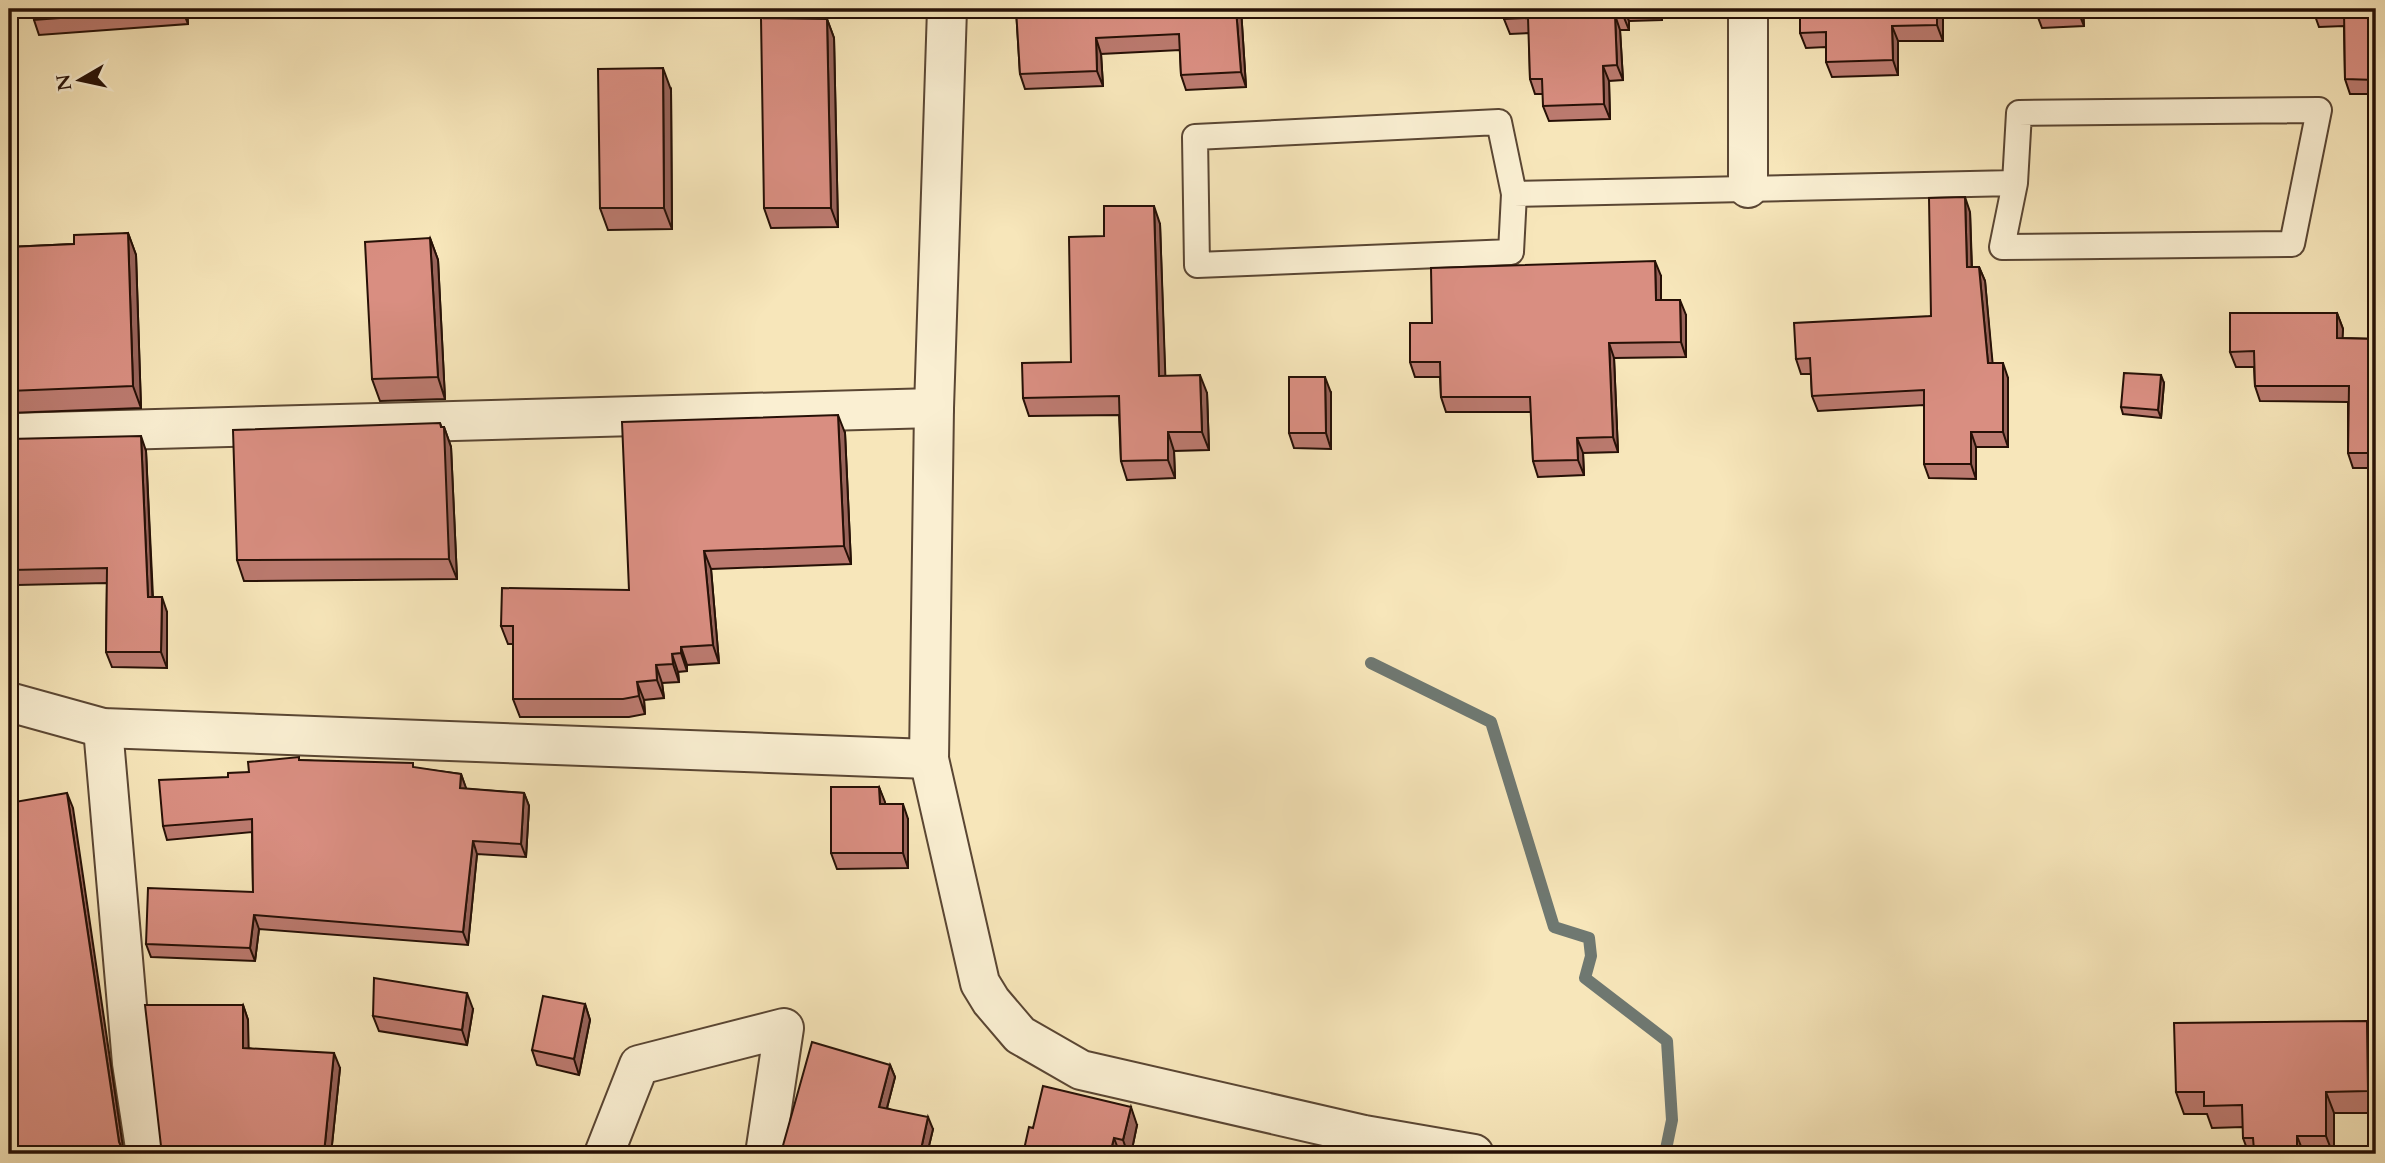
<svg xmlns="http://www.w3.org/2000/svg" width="2385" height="1163" font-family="Cardo,serif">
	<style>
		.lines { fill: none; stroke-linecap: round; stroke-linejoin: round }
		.stream { stroke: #6f7871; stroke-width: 12 }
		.lane-casing { stroke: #5a4633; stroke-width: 28 }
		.street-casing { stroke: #5a4633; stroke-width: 42 }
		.lane { stroke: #faefd2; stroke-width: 24 }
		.street { stroke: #faefd2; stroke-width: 38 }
		.wall { fill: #bb7a6f; stroke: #261006; stroke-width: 2 }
		.shaded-wall { fill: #98635a; stroke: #261006; stroke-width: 2 }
		.building { fill: #d98e81; stroke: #261006; stroke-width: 2 }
	</style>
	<rect width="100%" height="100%" fill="#f7e6ba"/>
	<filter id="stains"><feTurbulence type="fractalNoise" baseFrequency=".00286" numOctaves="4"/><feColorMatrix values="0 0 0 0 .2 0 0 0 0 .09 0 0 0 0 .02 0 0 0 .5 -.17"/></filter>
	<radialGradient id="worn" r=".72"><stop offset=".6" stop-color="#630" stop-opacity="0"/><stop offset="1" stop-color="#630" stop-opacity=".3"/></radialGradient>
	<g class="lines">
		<path class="stream" d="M1371 663 1491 722 1554 927 1589 938 1591 956 1585 978 1667 1041 1672 1120 1665 1154"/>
		<g class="lane-casing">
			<path id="lane" d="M1514 194 1499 122 1195 137 1197 265 1511 252 1514 194 2015 183 2019 113 2319 110 2292 244 2002 247 2015 183"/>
		</g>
		<g class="street-casing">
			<g id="street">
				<path d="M947 9 934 408 929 759 980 983 991 1001 1020 1035 1081 1070 1364 1135 1474 1154"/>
				<path d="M1748 9V188"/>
				<path d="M9 433 934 408"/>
				<path d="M9 702 103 728 929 759"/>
				<path d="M103 728 132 1063 146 1154"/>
				<path d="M604 1154 639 1065 784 1028 765 1154"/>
			</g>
		</g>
		<use href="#lane" class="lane"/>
		<use href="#street" class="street"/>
	</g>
	<g class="wall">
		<path d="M33 9H187L188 24 39 35 34 20Z"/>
		<path d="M1016 9H1241L1246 87 1186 90 1181 75 1180 50 1101 54 1103 86 1025 89 1020 74Z"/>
		<path d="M1504 9H1662V20L1629 21V30H1620L1623 80 1609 81 1610 119 1549 121 1543 106V94H1535L1530 79 1529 33 1510 34 1504 19Z"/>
		<path d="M1800 9H1943V41H1898V75L1832 77 1826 62V47L1806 48 1800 33Z"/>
		<path d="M2036 9H2083L2084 26 2042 28 2036 12Z"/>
		<path d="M2376 9V94H2350L2345 79 2344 26 2319 27 2314 13Z"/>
		<path d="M827 19 834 38 838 227 771 228 764 208Z"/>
		<path d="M671 90 672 229 608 230 600 208Z"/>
		<path d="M1970 212 1972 267H1979L1985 281 1992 363 2008 378V447H1976V479L1929 478 1924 464V405L1818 411 1812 396 1811 374H1801L1796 359 1931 316Z"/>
		<path d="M1160 224 1165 376 1207 393 1209 450 1174 451 1175 478 1127 480 1121 461 1119 415 1029 416 1023 398 1071 362 1104 236Z"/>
		<path d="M128 233 136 255 141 408 9 413V247L74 244Z"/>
		<path d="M430 238 438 260 445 399 380 401 372 379Z"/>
		<path d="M1661 276V300L1686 315V357L1614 358 1618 452 1583 453 1584 475 1538 477 1533 461 1531 412H1446L1441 397 1440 377H1415L1410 362 1432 323Z"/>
		<path d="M2337 313 2343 329 2342 338 2376 339V468H2353L2348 453V402L2260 401 2255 386 2254 367H2236L2230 352Z"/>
		<path d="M2164 383 2161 418 2123 414 2121 407Z"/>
		<path d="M1331 393V449L1294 448 1289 433Z"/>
		<path d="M442 427H444L451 447 457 579 244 581 237 560Z"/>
		<path d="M845 433 851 564 711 569 719 663 687 665V671L678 672 679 682 662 683 664 698 644 700 645 714 629 717H520L513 699V644H508L501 626 629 590Z"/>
		<path d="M146 451 153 597 167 612V668L112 667 106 652 107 583 17 585 11 570Z"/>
		<path d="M300 760 414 768 461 774 466 789 524 793 529 806 526 857 477 854 468 945 259 929 255 961 151 957 146 944 253 892 252 832 167 840 163 826 228 777Z"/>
		<path d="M879 787 885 804 908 819V868L837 869 831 853Z"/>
		<path d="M585 1004 590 1020 579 1075 537 1065 532 1050Z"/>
		<path d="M243 1005 248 1020V1048L340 1068 331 1154H156Z"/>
		<path d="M473 1009 467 1045 379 1031 373 1016Z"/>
		<path d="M2367 1021 2375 1043 2376 1113H2334V1154H2249L2243 1138V1127L2212 1128 2207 1114H2184L2176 1092Z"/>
		<path d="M890 1065 895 1077 887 1108 933 1129 927 1154H783L782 1149Z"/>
		<path d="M1137 1125 1131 1154H1023L1033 1128Z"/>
	</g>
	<g class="shaded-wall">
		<path d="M182 9H187L188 24Z"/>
		<path d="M1236 9H1241L1246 87 1241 72Z"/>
		<path d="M1623 9H1624L1629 21V30L1623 15Z"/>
		<path d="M1658 9H1662V20Z"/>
		<path d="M1937 9H1943V41L1937 25Z"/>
		<path d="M2078 9H2083L2084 26 2078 11Z"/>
		<path d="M1615 15 1620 30 1623 80 1617 65Z"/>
		<path d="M827 19 834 38 838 227 831 208Z"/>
		<path d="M1892 26 1898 41V75L1893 60Z"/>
		<path d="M1096 38 1101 54 1103 86 1097 71Z"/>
		<path d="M1603 66 1609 81 1610 119 1604 104Z"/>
		<path d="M663 68 671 90 672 229 664 208Z"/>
		<path d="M1965 197 1970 212 1972 282 1967 267Z"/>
		<path d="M1154 206 1160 224 1166 394 1159 376Z"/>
		<path d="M128 233 136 255 141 408 133 386Z"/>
		<path d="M430 238 438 260 445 399 438 377Z"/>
		<path d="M1655 261 1661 276V315L1656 300Z"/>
		<path d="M1979 267 1985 281 1994 378 1988 363Z"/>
		<path d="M1680 300 1686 315V357L1681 342Z"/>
		<path d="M2337 313 2343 329 2342 353 2337 338Z"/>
		<path d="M1609 343 1614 358 1618 452 1613 437Z"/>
		<path d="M2003 363 2008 378V447L2003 432Z"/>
		<path d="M1200 375 1207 393 1209 450 1202 432Z"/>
		<path d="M2161 375 2164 383 2161 418 2158 410Z"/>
		<path d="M1325 377 1331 393V449L1326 433Z"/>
		<path d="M838 415 845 433 851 564 844 546Z"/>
		<path d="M440 423 444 434V427L451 447 457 579 449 559Z"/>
		<path d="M1168 432 1174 451 1175 478 1168 460Z"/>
		<path d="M1971 432 1976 447V479L1971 464Z"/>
		<path d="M141 436 146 451 153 612 148 597Z"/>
		<path d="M1577 438 1583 453 1584 475 1578 460Z"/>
		<path d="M704 551 711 569 719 663 713 645Z"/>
		<path d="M162 597 167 612V668L161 652Z"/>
		<path d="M681 647 687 665V671L681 653Z"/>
		<path d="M672 654 678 672 679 682 673 664Z"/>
		<path d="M656 665 662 683 664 698 657 680Z"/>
		<path d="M637 682 644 700 645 714 639 696Z"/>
		<path d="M461 774 466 788 465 801 460 788Z"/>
		<path d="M879 787 885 802 886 819 880 804Z"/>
		<path d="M67 793 73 808 124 1154 119 1142Z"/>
		<path d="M524 793 529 806 526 857 521 844Z"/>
		<path d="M903 804 908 819V868L903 853Z"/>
		<path d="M473 841 477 854 468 945 463 932Z"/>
		<path d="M254 915 259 929 255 961 250 948Z"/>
		<path d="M467 993 473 1009 467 1045 462 1030Z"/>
		<path d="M585 1004 590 1020 579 1075 574 1059Z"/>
		<path d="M243 1005 248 1020 249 1063 243 1048Z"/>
		<path d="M2367 1021 2375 1043 2376 1113 2368 1091Z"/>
		<path d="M334 1053 340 1068 331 1154H324Z"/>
		<path d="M890 1065 895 1077 884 1119 879 1107Z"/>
		<path d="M2326 1092 2334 1113V1154H2333L2326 1136Z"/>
		<path d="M1131 1107 1137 1125 1131 1154H1128L1123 1140Z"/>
		<path d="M928 1117 933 1129 927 1154H920Z"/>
		<path d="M2297 1136 2304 1154H2299L2297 1149Z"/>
		<path d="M1114 1138 1120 1154H1110Z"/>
	</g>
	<g class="building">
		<path d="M33 9H182L34 20Z"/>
		<path d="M1016 9H1236L1241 72 1181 75 1179 34 1096 38 1097 71 1020 74Z"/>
		<path d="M1504 9H1623V15H1615L1617 65 1603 66 1604 104 1543 106 1542 79H1530L1528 18 1504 19Z"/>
		<path d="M1800 9H1937V25L1892 26 1893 60 1826 62V32L1800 33Z"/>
		<path d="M2036 9H2078V11L2036 12Z"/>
		<path d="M2313 9H2376V80L2345 79 2344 11 2314 13Z"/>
		<path d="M761 18 827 19 831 208H764Z"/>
		<path d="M663 68 664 208H600L598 69Z"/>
		<path d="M1965 197 1967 267H1979L1988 363H2003V432H1971V464H1924V390L1812 396 1810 358 1796 359 1794 323 1931 316 1929 198Z"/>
		<path d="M1104 206H1154L1159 376 1200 375 1202 432H1168V460L1121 461 1119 396 1023 398 1022 363 1071 362 1069 237 1104 236Z"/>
		<path d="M128 233 133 386 9 391V247L74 244V235Z"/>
		<path d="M430 238 438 377 372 379 365 242Z"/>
		<path d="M1655 261 1656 300H1680L1681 342 1609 343 1613 437 1577 438 1578 460 1533 461 1530 397H1441L1440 362H1410V323H1432L1431 268Z"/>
		<path d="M2230 313H2337V338L2376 339V453H2348L2349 386H2255L2254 351 2230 352Z"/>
		<path d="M2124 373 2161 375 2158 410 2121 407Z"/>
		<path d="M1289 377H1325L1326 433H1289Z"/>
		<path d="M838 415 844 546 704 551 713 645 681 647V653L672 654 673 664 656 665 657 680 637 682 639 696 623 699H513V626H501L502 588 629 590 622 422Z"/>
		<path d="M440 423 441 427H444L449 559 237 560 233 430Z"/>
		<path d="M141 436 148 597H162L161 652H106L107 568 11 570 9 505V439Z"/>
		<path d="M299 757V760L413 763V767L461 774 460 788 524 793 521 844 473 841 463 932 254 915 250 948 146 944 148 888 253 892 252 819 163 826 159 780 228 777V773L249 772 248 762Z"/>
		<path d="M831 787H879L880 804H903V853H831Z"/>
		<path d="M67 793 119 1142 124 1153 126 1154H9V803Z"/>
		<path d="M374 978 467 993 462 1030 373 1016Z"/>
		<path d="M543 996 585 1004 574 1059 532 1050Z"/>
		<path d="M145 1005H243V1048L334 1053 324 1153 276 1152V1154H156L161 1146Z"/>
		<path d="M2367 1021 2368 1091 2326 1092V1136H2297V1149L2254 1150 2253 1138H2243L2242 1105 2204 1106V1092H2176L2174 1023Z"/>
		<path d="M812 1042 890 1065 879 1107 928 1117 920 1154H802L782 1149Z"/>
		<path d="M1043 1086 1131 1107 1123 1140 1114 1138 1110 1154H1023L1029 1127 1033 1128Z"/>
	</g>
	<rect width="2385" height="1163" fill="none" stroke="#f7e6ba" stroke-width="35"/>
	<rect x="10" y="10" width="2364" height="1142" fill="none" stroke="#261006" stroke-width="3.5"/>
	<rect x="18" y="18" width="2350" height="1128" fill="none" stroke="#261006" stroke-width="2"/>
	<g transform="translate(80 80) rotate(261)" stroke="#faefd2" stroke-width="5" paint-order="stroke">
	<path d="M0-5L12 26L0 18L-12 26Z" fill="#261006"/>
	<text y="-10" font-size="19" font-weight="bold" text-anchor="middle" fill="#261006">N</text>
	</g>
	<rect width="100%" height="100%" filter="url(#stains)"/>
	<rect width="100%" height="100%" fill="url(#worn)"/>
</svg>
